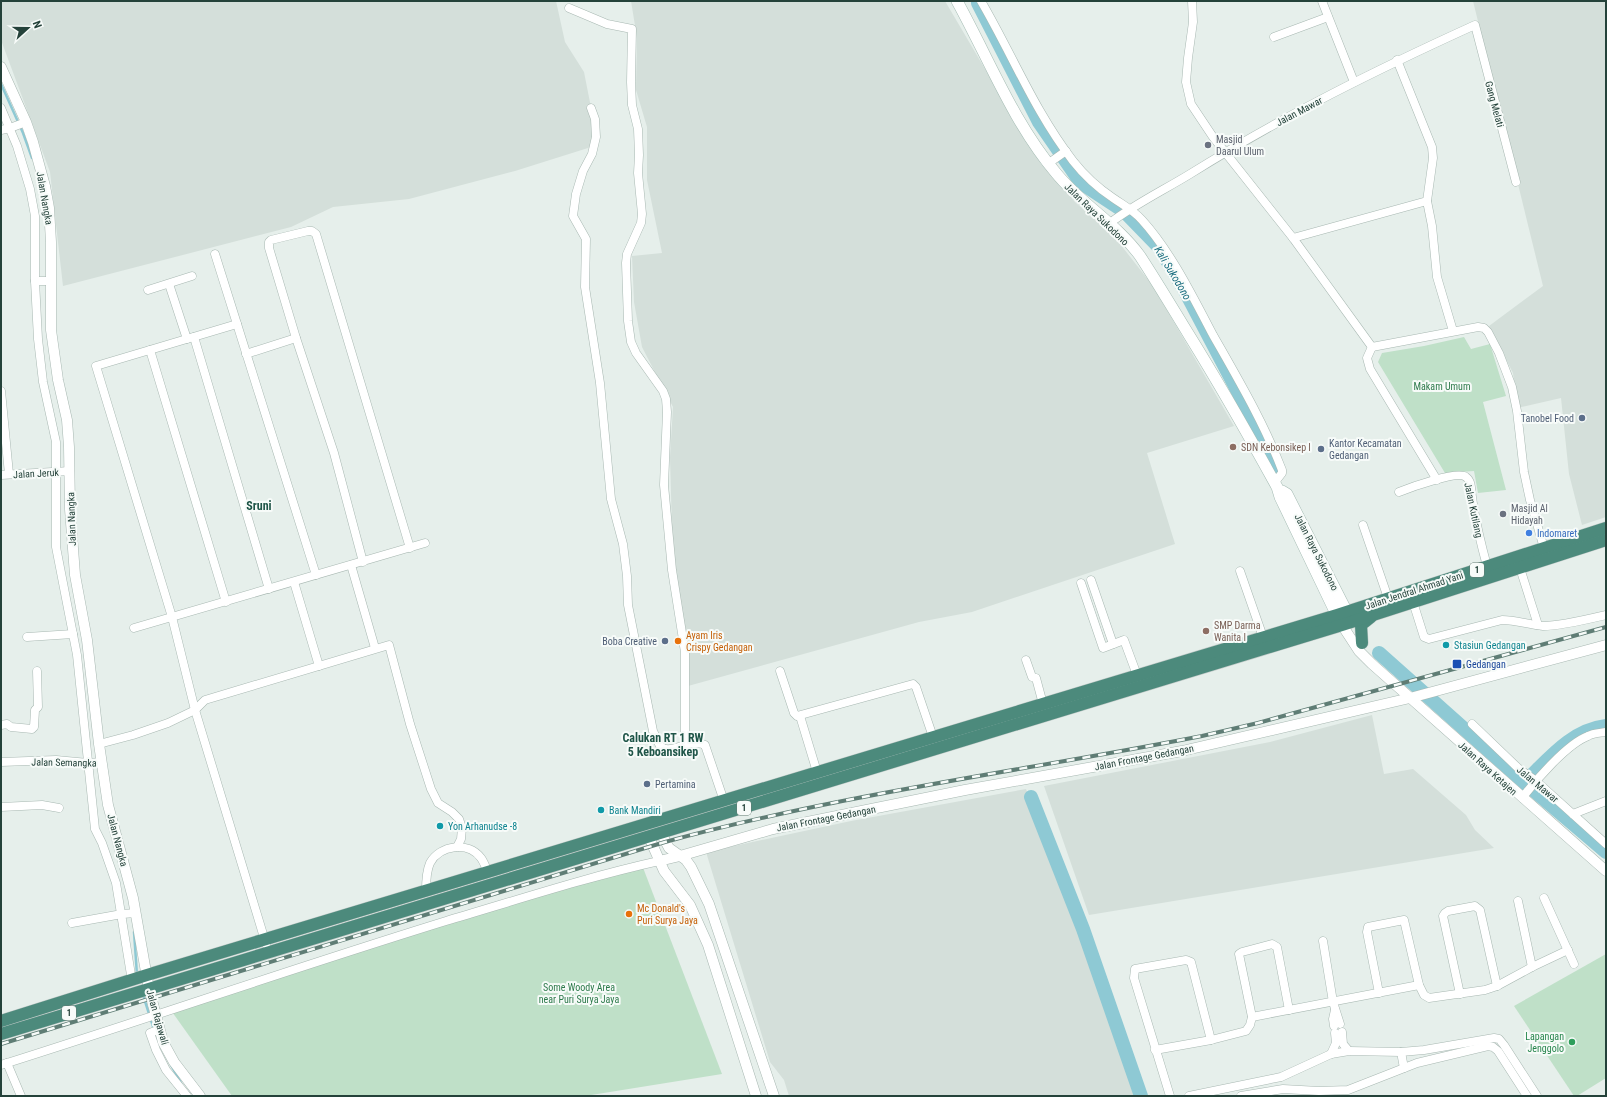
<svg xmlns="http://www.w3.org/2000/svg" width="1607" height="1097" font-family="'Roboto Condensed',sans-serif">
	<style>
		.built { fill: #d4dfda }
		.green { fill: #bfe0c8 }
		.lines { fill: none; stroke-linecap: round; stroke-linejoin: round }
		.stream { stroke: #8ec9d4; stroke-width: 2.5 }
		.river { stroke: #8ec9d4; stroke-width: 14 }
		.minor-casing { stroke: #a8b8b2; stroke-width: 9 }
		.tertiary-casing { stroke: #a8b8b2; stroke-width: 11 }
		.secondary-casing { stroke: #a4bbb3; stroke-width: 12 }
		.trunk-casing { stroke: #c2cac8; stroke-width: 13 }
		.minor { stroke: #fff; stroke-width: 8 }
		.tertiary { stroke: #fff; stroke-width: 10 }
		.secondary { stroke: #fff; stroke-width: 11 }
		.trunk { stroke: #4c8a7c; stroke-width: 12 }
		.rail-casing { stroke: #5f7d75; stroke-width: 4 }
		.rail { stroke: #f7fbf9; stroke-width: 2.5; stroke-dasharray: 8; stroke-linecap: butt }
		.worship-dot { fill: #6b7280; stroke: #f7fbf9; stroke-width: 1.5 }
		.service-dot { fill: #5c6f8a; stroke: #f7fbf9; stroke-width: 1.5 }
		.education-dot { fill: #8d6e63; stroke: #f7fbf9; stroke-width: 1.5 }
		.shop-dot { fill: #3f7fe0; stroke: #f7fbf9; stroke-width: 1.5 }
		.food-dot { fill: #e8710a; stroke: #f7fbf9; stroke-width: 1.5 }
		.culture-dot { fill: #0f9aa8; stroke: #f7fbf9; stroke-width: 1.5 }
		.transit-dot { fill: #1a4fb4; stroke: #f7fbf9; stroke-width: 1.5 }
		.leisure-dot { fill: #2e9e5b; stroke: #f7fbf9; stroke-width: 1.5 }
		.labels { text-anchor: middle; stroke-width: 4; stroke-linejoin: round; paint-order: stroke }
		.shield { fill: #f7fbf9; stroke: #637a73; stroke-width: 1 }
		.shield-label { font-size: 9px; font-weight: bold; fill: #24423a }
		.street-label { font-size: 10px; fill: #24423a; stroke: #f7fbf9 }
		.worship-label { font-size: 10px; fill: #5b616d; stroke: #f7fbf9; text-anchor: start }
		.park-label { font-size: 10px; fill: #2d7a4b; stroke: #f7fbf9 }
		.service-label { font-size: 10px; fill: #4e5e75; stroke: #f7fbf9; text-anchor: end }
		.education-label { font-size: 10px; fill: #785e54; stroke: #f7fbf9; text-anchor: start }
		.shop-label { font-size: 10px; fill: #366cbe; stroke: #f7fbf9; text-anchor: start }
		.food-label { font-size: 10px; fill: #c56008; stroke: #f7fbf9; text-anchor: start }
		.culture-label { font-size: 10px; fill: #0d838f; stroke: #f7fbf9; text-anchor: start }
		.transit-label { font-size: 10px; fill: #164399; stroke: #f7fbf9; text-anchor: start }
		.leisure-label { font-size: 10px; fill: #27864d; stroke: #f7fbf9; text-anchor: end }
		.water-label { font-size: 11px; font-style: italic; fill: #1c6f80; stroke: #f7fbf9 }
		.quarter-label { font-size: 12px; font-weight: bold; fill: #1f5548; stroke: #f7fbf9 }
	</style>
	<rect width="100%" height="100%" fill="#e6efeb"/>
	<g class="built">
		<path d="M1 1H556L565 42 584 72 598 143 588 148 515 171 409 199 333 207 291 227 63 286 50 172 1 40Z"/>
		<path d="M631 1H945L1041 164 1076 203 1113 235 1153 286 1234 426 1147 453 1175 544 972 612 919 622 688 686 672 530 670 457 673 407 642 347 634 302 632 256 662 253 647 180V127L636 90 637 38Z"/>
		<path d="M1473 1H1606V517L1582 525 1569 474 1561 398 1517 408 1513 373 1489 326 1543 286Z"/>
		<path d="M1372 715 1384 774 1413 769 1466 815 1475 830 1494 848 1089 915 1044 786 1270 742Z"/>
		<path d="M1026 789 1057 875 1080 930 1136 1096H789L784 1080 770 1062 706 852 851 821Z"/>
	</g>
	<g class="green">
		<path d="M1464 337 1471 349 1490 344 1506 396 1483 402 1506 490 1478 493 1474 471 1445 473 1378 362 1382 353 1424 346Z"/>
		<path d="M642 865 722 1074 585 1096H232L170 1009Z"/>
		<path d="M1606 954V1078L1577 1096H1574L1514 1006Z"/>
	</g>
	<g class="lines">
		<g class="stream">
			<path d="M1 84 23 133 32 158"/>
			<path d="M134 932 137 975"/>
			<path d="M143 995 158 1042"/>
			<path d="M171 1065 181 1083"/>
		</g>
		<g class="river">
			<path d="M978 3 1039 122 1081 183 1125 212 1159 247 1184 289 1278 468"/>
			<path d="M1379 653 1525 783 1606 852"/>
			<path d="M1531 776C1553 754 1574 730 1606 726"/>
			<path d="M1031 797 1083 929 1141 1096"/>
		</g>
		<g class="minor-casing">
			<g id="minor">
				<path d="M981 1C1012 54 1035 112 1073 161 1084 175 1098 188 1113 198 1123 205 1133 210 1142 220 1171 252 1193 297 1213 335 1238 379 1264 423 1282 470V473L1275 482"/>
				<path d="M1192 1 1193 22 1188 58 1186 82 1191 104 1213 137 1293 238 1372 347"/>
				<path d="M1322 1 1354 82"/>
				<path d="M569 8 607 24 632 29 631 82 632 105 638 129 639 155 638 173 642 214 641 223 627 254 626 263 628 321 631 342 636 353 663 391 666 399 667 412 664 485 672 570 685 652V741L686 744"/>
				<path d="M1274 37 1328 17"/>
				<path d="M1397 60 1432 147 1433 158 1427 201 1432 226 1437 277 1453 331"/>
				<path d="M1 108 17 146 30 189 35 216V281L38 339 43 382 56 442V547L77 655 95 829 102 843 116 883 132 981"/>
				<path d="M591 108 595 119 596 137 592 154 583 171 576 194 573 216 586 239 585 287 600 383 611 499 623 544 627 576 628 605 653 731 660 746C662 747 664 749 666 749 676 751 693 738 705 745L724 801"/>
				<path d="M1 130 10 128 26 122"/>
				<path d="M1049 163 1066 151"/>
				<path d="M1110 223C1135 204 1164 190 1190 174 1283 116 1376 70 1475 25L1516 182"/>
				<path d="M1293 238 1427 201"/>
				<path d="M215 254 316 575"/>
				<path d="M35 281H51"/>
				<path d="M169 284 187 339"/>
				<path d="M148 290 192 276"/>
				<path d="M237 324 96 366 172 617 195 710 266 944"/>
				<path d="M194 337 269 589"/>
				<path d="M1372 347 1478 327 1484 328 1488 332 1499 353 1512 387 1517 411 1524 472 1530 500 1544 548"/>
				<path d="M1372 347 1367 358 1370 369 1437 480"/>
				<path d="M150 350 226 602"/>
				<path d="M246 354 296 338"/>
				<path d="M1 391 9 474"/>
				<path d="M1 475 70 471"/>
				<path d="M1399 492C1409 488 1458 470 1466 477 1472 481 1471 491 1472 497 1475 520 1481 544 1487 566"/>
				<path d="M1363 525 1388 598"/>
				<path d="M363 562 334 453 296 338 269 248V242L271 240 308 231H312L316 234 410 548"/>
				<path d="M351 565 375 648"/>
				<path d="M1520 568 1538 625"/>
				<path d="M1240 571 1263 637"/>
				<path d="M1091 580 1113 644"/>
				<path d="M294 582 319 666"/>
				<path d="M1081 583 1103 648 1124 640 1137 675"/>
				<path d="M1413 602 1424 637 1429 639 1502 620C1516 620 1530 625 1543 626 1561 626 1589 619 1606 615"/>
				<path d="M134 628 425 543"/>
				<path d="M27 637 73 634"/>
				<path d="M1026 660 1032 677 1036 678 1043 704"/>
				<path d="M780 671 794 713 797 716 913 684 916 687 933 737"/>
				<path d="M800 716 817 772"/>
				<path d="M1472 724 1518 768 1536 781 1606 844"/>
				<path d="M1 725 7 724 11 727 32 729 34 727 35 710 38 707 37 671"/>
				<path d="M99 744 133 735 168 723 195 710 205 700 389 645 410 724 431 789 438 803 452 812 459 819 462 828 461 839 457 847"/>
				<path d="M1 762 56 760 88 763 102 762"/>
				<path d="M1522 798C1536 780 1567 744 1588 736 1593 733 1600 733 1606 732"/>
				<path d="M1 807 42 805 59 808"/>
				<path d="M1573 814 1606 801"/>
				<path d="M426 891C426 882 426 872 430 863 440 845 468 841 481 858 484 862 486 868 488 872"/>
				<path d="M1544 898 1574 964"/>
				<path d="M1518 901 1532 967"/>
				<path d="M72 923 122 914 136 913"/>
				<path d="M1323 941 1333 1002 1340 1024"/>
				<path d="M1379 993 1367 932 1368 927 1404 920 1419 985 1424 995 1429 998 1485 990 1497 986 1532 967 1568 950"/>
				<path d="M1460 994 1443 916 1445 913 1448 911 1475 906 1480 910 1497 986"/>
				<path d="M1252 1017 1419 985"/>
				<path d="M1334 1026 1333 1019 1335 1010"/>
				<path d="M160 1029 150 1033 156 1050 166 1070 187 1096"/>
				<path d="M1342 1032 1343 1044 1349 1051"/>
				<path d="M1155 1050 1211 1040 1246 1031 1250 1025 1252 1017 1239 954 1242 952 1272 944 1277 947 1289 1010"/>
				<path d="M1401 1052 1404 1068"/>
				<path d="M1331 1054 1336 1043 1335 1033"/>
				<path d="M7 1063 21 1096"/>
				<path d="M1 1065C150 1018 297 967 446 921 517 900 587 877 659 861"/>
				<path d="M1170 1096 1134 978 1135 969 1186 960 1191 962 1211 1040"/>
				<path d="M1189 1096 1281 1077 1331 1054 1349 1051 1401 1052 1424 1050 1494 1038 1499 1039 1504 1045 1537 1096"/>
				<path d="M1241 1096 1283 1089 1319 1091 1348 1090 1417 1063 1488 1046 1493 1047 1498 1051 1527 1096"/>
			</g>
		</g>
		<g class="tertiary-casing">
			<g id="tertiary">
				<path d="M1 67 26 122 33 142 45 186 49 208 51 242V330L58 380 67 420 69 447 70 509 75 575 87 640 99 744 108 805 133 898 149 989 163 1042 174 1062 200 1096"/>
				<path d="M1342 625 1359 651 1372 664 1606 871"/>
				<path d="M661 833 669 848 686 860 691 867 709 904 774 1096"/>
				<path d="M649 837 664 871 690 905 708 945 756 1096"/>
				<path d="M659 861 680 856 773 829 965 790 1182 751 1410 698 1606 645"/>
			</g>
		</g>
		<g class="secondary-casing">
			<g id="secondary">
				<path d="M957 1C989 59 1013 122 1056 173 1081 204 1117 224 1140 256 1157 282 1173 309 1189 335 1220 385 1249 436 1277 487L1280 497 1340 622"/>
				<path d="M1282 491 1287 494 1351 620"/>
			</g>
		</g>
		<g class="trunk-casing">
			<g id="trunk">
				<path d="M1362 643 1361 625 1371 617"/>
				<path d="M1 1021 147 975 1337 615 1606 528"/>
				<path d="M1 1034 1342 625 1606 540"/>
			</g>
		</g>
		<use href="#minor" class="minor"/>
		<use href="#tertiary" class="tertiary"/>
		<use href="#secondary" class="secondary"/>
		<use href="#trunk" class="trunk"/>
		<g class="rail-casing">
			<path id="rail" d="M1 1044 665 842C841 794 1023 771 1202 736L1258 723 1606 627"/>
		</g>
		<use href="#rail" class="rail"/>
	</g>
	<g class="worship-dot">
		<circle cx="1208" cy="145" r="4"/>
		<circle cx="1503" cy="514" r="4"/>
	</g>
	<g class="service-dot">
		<circle cx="1582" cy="418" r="4"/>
		<circle cx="1321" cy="449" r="4"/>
		<circle cx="665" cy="641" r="4"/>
		<circle cx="647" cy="784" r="4"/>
	</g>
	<g class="education-dot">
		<circle cx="1233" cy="447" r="4"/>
		<circle cx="1206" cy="631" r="4"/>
	</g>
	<circle class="shop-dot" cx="1529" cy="533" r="4"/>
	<g class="food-dot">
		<circle cx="678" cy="641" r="4"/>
		<circle cx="629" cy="914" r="4"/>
	</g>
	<g class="culture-dot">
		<circle cx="1446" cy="645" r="4"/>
		<circle cx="601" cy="810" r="4"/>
		<circle cx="440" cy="826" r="4"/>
	</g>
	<rect class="transit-dot" x="1452" y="659" width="10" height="10" rx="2"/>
	<circle class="leisure-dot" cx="1572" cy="1042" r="4"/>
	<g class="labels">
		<g class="shield">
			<rect x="1470" y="563" width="14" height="14" rx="3"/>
			<rect x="737" y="801" width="14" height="14" rx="3"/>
			<rect x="62" y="1006" width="14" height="14" rx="3"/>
		</g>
		<g class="shield-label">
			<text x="1477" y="573">1</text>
			<text x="744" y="811">1</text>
			<text x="69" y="1016">1</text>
		</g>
		<g class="street-label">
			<text transform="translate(1495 104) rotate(75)" y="4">Gang Melati</text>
			<text transform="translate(1299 111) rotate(-28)" y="4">Jalan Mawar</text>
			<text transform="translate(45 198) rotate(80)" y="4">Jalan Nangka</text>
			<text transform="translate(1097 214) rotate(44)" y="4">Jalan Raya Sukodono</text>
			<text transform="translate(36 473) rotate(-3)" y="4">Jalan Jeruk</text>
			<text transform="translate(1474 510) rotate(78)" y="4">Jalan Kutilang</text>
			<text transform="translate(71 519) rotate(-92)" y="4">Jalan Nangka</text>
			<text transform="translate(1317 552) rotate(63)" y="4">Jalan Raya Sukodono</text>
			<text transform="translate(1414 590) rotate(-18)" y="4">Jalan Jendral Ahmad Yani</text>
			<text transform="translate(1144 757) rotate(-11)" y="4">Jalan Frontage Gedangan</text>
			<text transform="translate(64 762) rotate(1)" y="4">Jalan Semangka</text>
			<text transform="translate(1488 768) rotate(42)" y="4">Jalan Raya Ketajen</text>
			<text transform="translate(1538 784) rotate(40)" y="4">Jalan Mawar</text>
			<text transform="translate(826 818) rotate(-11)" y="4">Jalan Frontage Gedangan</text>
			<text transform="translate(118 840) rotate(75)" y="4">Jalan Nangka</text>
			<text transform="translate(158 1017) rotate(74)" y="4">Jalan Rajawali</text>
		</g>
		<g class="worship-label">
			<text x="1216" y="143">Masjid<tspan x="1216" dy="12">Daarul Ulum</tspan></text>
			<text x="1511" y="512">Masjid Al<tspan x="1511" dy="12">Hidayah</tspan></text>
		</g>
		<g class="park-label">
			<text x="1442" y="390">Makam Umum</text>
			<text x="579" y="991">Some Woody Area<tspan x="579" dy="12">near Puri Surya Jaya</tspan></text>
		</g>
		<g class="service-label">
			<text x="1574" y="422">Tanobel Food</text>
			<text x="1329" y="447" text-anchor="start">Kantor Kecamatan<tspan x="1329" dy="12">Gedangan</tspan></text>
			<text x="657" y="645">Boba Creative</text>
			<text x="655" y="788" text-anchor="start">Pertamina</text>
		</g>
		<g class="education-label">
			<text x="1241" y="451">SDN Kebonsikep I</text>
			<text x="1214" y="629">SMP Darma<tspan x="1214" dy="12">Wanita I</tspan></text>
		</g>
		<g class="shop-label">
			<text x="1537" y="537">Indomaret</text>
		</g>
		<g class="food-label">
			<text x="686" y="639">Ayam Iris<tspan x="686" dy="12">Crispy Gedangan</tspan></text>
			<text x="637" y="912">Mc Donald's<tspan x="637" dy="12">Puri Surya Jaya</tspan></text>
		</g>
		<g class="culture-label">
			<text x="1454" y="649">Stasiun Gedangan</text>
			<text x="609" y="814">Bank Mandiri</text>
			<text x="448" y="830">Yon Arhanudse -8</text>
		</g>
		<g class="transit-label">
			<text x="1466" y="668">Gedangan</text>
		</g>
		<g class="leisure-label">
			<text x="1564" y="1040">Lapangan<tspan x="1564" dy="12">Jenggolo</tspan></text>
		</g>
		<g class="water-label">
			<text transform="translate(1173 273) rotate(59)" y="4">Kali Sukodono</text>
		</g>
		<g class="quarter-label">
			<text x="259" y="510">Sruni</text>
			<text x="663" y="742">Calukan RT 1 RW<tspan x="663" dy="14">5 Keboansikep</tspan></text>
		</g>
	</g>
	<rect width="1607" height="1097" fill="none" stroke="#24423a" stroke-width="4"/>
	<g transform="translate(28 28) rotate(69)" stroke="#f7fbf9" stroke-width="3" paint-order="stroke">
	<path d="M0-3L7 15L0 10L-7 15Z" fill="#24423a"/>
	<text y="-6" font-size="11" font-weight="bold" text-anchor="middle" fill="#24423a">N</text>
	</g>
</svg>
